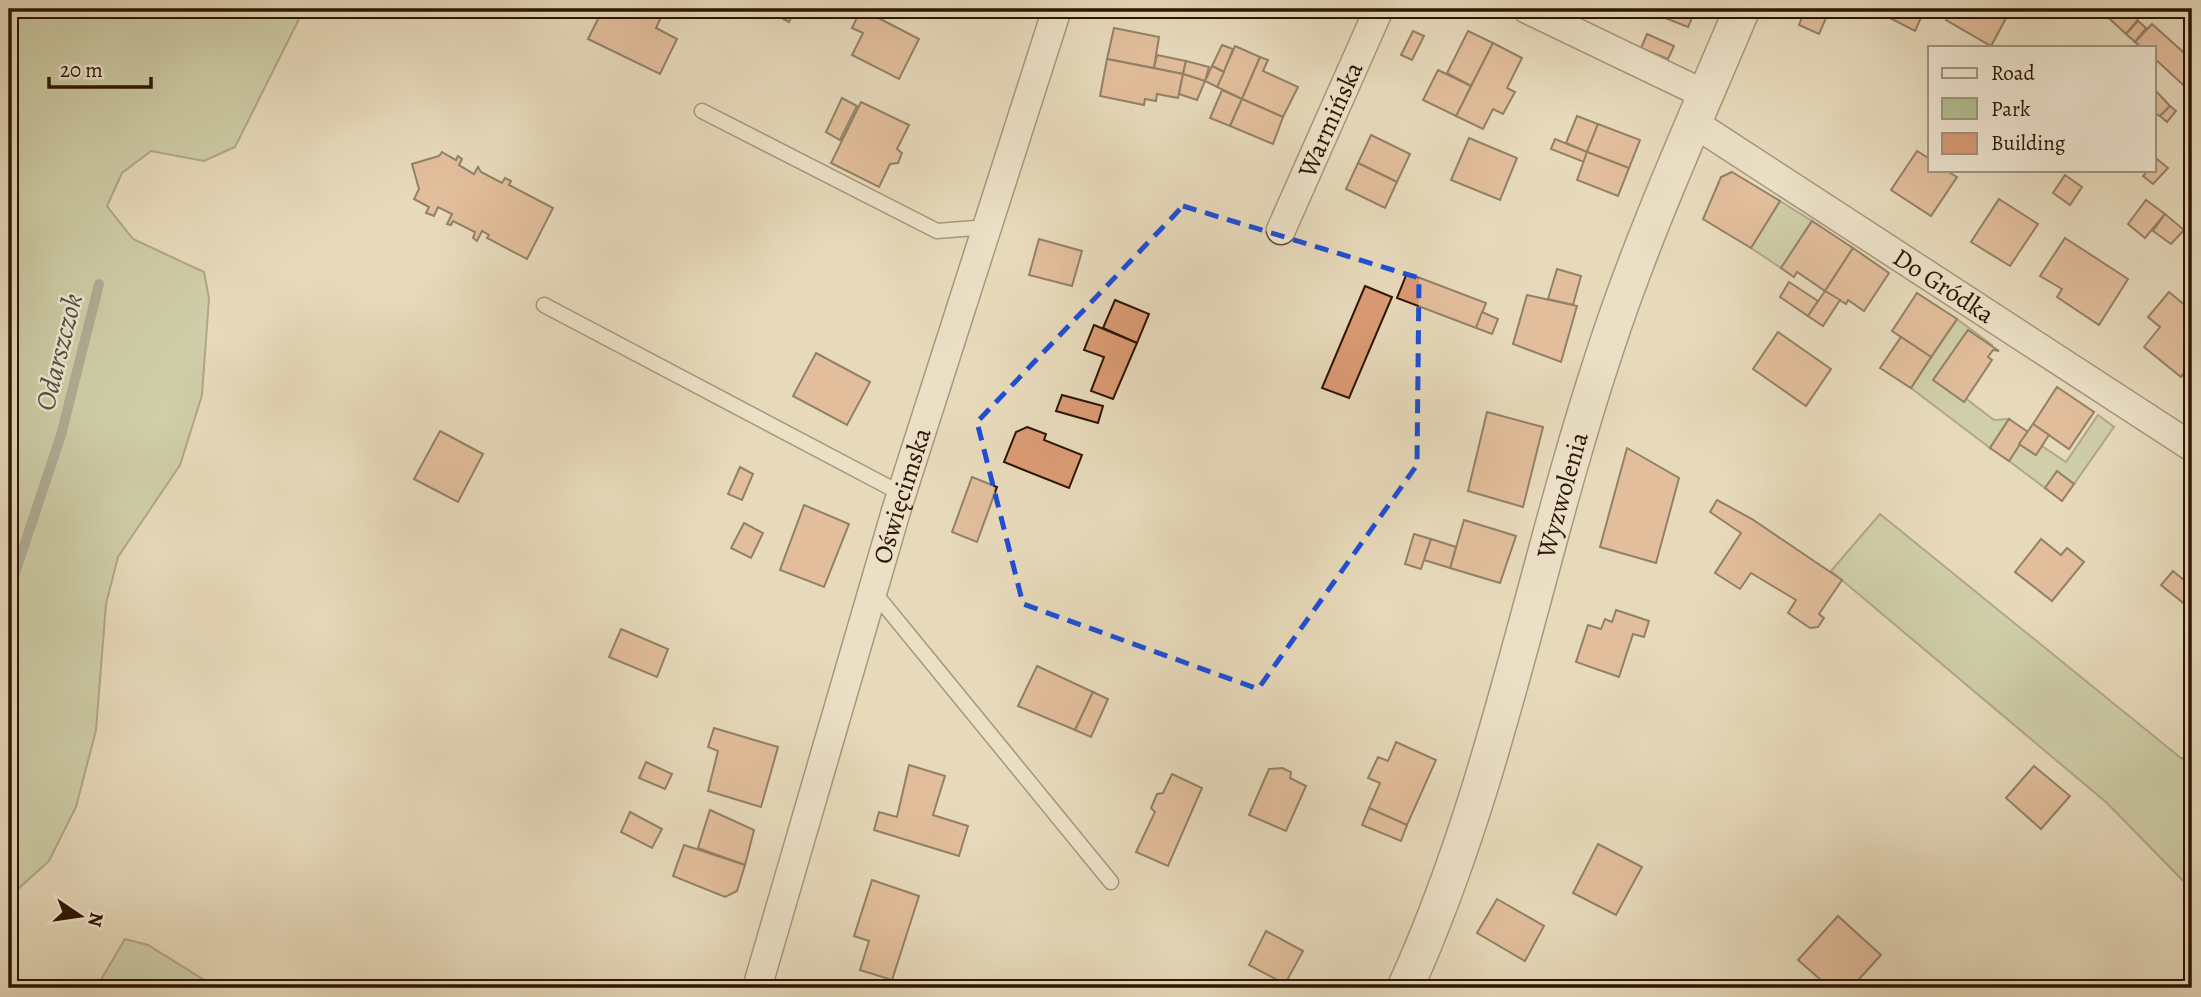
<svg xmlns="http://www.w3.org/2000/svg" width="2201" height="997" font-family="Alegreya,serif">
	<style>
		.green { fill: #b3c092; stroke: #706a4a; stroke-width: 2 }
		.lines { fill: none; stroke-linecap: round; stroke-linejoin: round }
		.stream { stroke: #6c7969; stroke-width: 10 }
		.building { fill: #db9b75; stroke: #2c1502; stroke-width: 2 }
		.service-casing { stroke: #5b4630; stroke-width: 17 }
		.minor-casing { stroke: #5b4630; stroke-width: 31 }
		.tertiary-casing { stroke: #5b4630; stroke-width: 38 }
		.service { stroke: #efe7d3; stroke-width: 14 }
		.minor { stroke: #efe7d3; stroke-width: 28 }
		.tertiary { stroke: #efe7d3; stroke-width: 35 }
		.marked { fill: none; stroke: #1d4ed8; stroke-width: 5; stroke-dasharray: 14 9; stroke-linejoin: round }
		.labels { text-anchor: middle; stroke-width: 5; stroke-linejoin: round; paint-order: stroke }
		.street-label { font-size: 26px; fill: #2c1502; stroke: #efe7d3 }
		.water-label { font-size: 28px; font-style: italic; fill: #514f3e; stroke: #efe7d3 }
	</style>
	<rect width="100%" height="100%" fill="#e7dabb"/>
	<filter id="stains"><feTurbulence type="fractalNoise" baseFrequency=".00286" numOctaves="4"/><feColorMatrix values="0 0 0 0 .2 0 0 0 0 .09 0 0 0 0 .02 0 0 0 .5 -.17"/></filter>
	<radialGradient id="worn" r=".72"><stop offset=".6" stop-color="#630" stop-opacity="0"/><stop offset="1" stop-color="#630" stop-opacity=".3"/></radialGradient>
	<g class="green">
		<path d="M9 9H304L235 147 204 161 151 151 122 173 107 206 133 239 204 272 209 298 202 395 180 465 118 557 106 604 96 730 76 807 49 861 17 890 9 904Z"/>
		<path d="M1780 201 1812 221 1781 268 1751 248Z"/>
		<path d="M1957 319 1992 345 1960 394 1994 420 2009 419 1990 448 1911 388Z"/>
		<path d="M2098 415 2114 427 2074 484 2057 472 2045 488 2009 461 2019 444 2035 455 2042 446 2066 462Z"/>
		<path d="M1880 514 2182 759 2192 748V890L2107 803 1831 571Z"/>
		<path d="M125 939 148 945 217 988H96Z"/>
	</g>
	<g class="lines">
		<path class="stream" d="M9 591 61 435 99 284"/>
	</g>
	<g class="building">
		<path d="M603 9H665L656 28 677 39 660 74 588 39Z"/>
		<path d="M765 9H795L789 22Z"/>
		<path d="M861 9 919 39 899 79 852 55 863 33 852 28Z"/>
		<path d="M1642 9H1696L1688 27Z"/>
		<path d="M1805 9H1830L1819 34 1799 25Z"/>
		<path d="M1892 9H1925L1915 31 1888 17Z"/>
		<path d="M1952 9H2011L1991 46 1946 20Z"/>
		<path d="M2099 9H2146L2126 34Z"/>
		<path d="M2138 21 2146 28 2135 42 2126 34Z"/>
		<path d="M2152 24 2192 60V93L2154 58V47H2141L2135 42Z"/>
		<path d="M1114 28 1159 37 1154 68 1107 59Z"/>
		<path d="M1413 31 1424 36 1412 60 1401 55Z"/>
		<path d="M1468 31 1493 43 1471 86 1447 73Z"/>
		<path d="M1647 34 1674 46 1668 59 1641 48Z"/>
		<path d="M1493 43 1522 58 1507 88 1515 92 1503 114 1493 109 1483 129 1456 116Z"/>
		<path d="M1222 45 1233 49 1224 72 1212 66Z"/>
		<path d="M1235 46 1260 57 1242 99 1217 87Z"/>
		<path d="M1157 55 1186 61 1183 74 1154 68Z"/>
		<path d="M1260 57 1268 60 1263 71 1298 87 1283 117 1242 99Z"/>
		<path d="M1107 59 1183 74 1178 98 1157 94 1156 101 1145 99 1144 105 1100 96Z"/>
		<path d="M1186 61 1209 67 1205 81 1183 74Z"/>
		<path d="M1212 66 1224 72 1217 87 1205 81Z"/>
		<path d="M1438 70 1471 86 1456 116 1423 100Z"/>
		<path d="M1183 74 1205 81 1197 100 1179 94Z"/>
		<path d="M2154 89 2170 106 2160 116 2154 113Z"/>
		<path d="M1222 90 1242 99 1230 126 1210 118Z"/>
		<path d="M842 98 857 106 840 140 826 132Z"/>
		<path d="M1242 99 1283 117 1273 144 1230 126Z"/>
		<path d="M861 102 909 125 897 149 902 153 898 163 890 164 879 187 831 163Z"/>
		<path d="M2170 106 2176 111 2167 122 2160 116Z"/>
		<path d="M1577 116 1598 124 1587 152 1566 143Z"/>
		<path d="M1598 124 1640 140 1629 168 1587 152Z"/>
		<path d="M1371 135 1410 154 1397 182 1358 163Z"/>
		<path d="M1469 138 1517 158 1500 200 1451 180Z"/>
		<path d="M1555 139 1587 152 1584 162 1551 149Z"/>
		<path d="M1917 151 1930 159V170H1945L1957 177 1931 216 1891 190Z"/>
		<path d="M442 152 456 160 458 156 462 159 459 165 474 174 478 167 481 172 502 183 505 178 511 181 509 185 553 208 527 259 487 238 489 235 482 231 477 241 473 238 475 232 453 221 451 225 447 224 452 214 438 207 434 216 426 213 429 207 414 199 419 189 412 164 439 156Z"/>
		<path d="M1587 152 1629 168 1618 196 1577 180Z"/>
		<path d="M2157 159 2168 168 2153 184 2143 176 2148 170H2154Z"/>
		<path d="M1358 163 1397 182 1385 208 1346 189Z"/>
		<path d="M1732 172 1780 201 1751 248 1703 219 1721 177Z"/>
		<path d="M2065 175 2082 187 2070 205 2053 193Z"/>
		<path d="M1999 199 2038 224 2010 266 1971 242Z"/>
		<path d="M2146 200 2165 214 2145 238 2128 224Z"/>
		<path d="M2165 214 2184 230 2171 244 2153 231Z"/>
		<path d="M1812 221 1853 248 1825 291 1797 272 1794 277 1781 268Z"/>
		<path d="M2065 238 2128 279 2099 325 2057 297 2062 289 2040 276Z"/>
		<path d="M1039 239 1082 251 1072 286 1029 275Z"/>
		<path d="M1853 248 1889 273 1864 311 1848 300 1846 304 1825 291Z"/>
		<path d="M1557 269 1581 276 1573 305 1548 299Z"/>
		<path d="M1407 273 1486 303 1476 328 1397 298Z"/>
		<path d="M1789 282 1818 301 1808 316 1780 297Z"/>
		<path d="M1365 286 1392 297 1349 398 1322 388Z"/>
		<path d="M1825 291 1840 300 1823 326 1808 316Z"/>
		<path d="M2169 292 2192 311V362L2181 377 2144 347 2160 327 2148 317Z"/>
		<path d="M1917 293 1957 319 1931 357 1892 331Z"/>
		<path d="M1527 295 1577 306 1561 362 1513 344Z"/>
		<path d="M1115 300 1149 314 1137 343 1103 328Z"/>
		<path d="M1482 312 1498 319 1492 334 1476 328Z"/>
		<path d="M1094 325 1137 343 1113 399 1091 391 1104 357 1084 350Z"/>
		<path d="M1968 330 1999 351 1993 350 1988 357 1992 360 1964 402 1933 380Z"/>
		<path d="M1778 332 1831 369 1806 406 1753 369Z"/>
		<path d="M1901 337 1931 357 1911 388 1880 368Z"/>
		<path d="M816 353 870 382 847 425 793 396Z"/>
		<path d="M2057 387 2094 412 2069 449 2033 424Z"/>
		<path d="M1062 395 1103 406 1098 423 1056 411Z"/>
		<path d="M1487 412 1543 427 1523 507 1468 491Z"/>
		<path d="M2009 419 2028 432 2009 461 1990 448Z"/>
		<path d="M2033 424 2049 435 2036 455 2019 444Z"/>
		<path d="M1027 427 1046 434 1044 440 1082 455 1069 488 1004 462 1016 432Z"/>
		<path d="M440 431 483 454 458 502 414 479Z"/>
		<path d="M1627 448 1679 478 1656 563 1600 547Z"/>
		<path d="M740 467 753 474 742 500 728 494Z"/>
		<path d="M2057 471 2074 484 2062 501 2045 488Z"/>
		<path d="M972 477 997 487 977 542 952 532Z"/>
		<path d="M1717 500 1752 519 1842 580 1819 614 1824 618 1818 627 1810 628 1788 613 1796 600 1751 573 1740 589 1715 573 1741 533 1710 512Z"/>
		<path d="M804 505 849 524 824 587 780 570Z"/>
		<path d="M1464 520 1516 536 1500 583 1450 568Z"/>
		<path d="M744 523 763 533 751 558 731 548Z"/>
		<path d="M1414 534 1431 539 1421 569 1405 564Z"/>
		<path d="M1431 539 1456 547 1450 568 1424 560Z"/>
		<path d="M2041 539 2061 555 2067 548 2084 562 2052 601 2015 572Z"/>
		<path d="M2173 571 2192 587V610L2161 585Z"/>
		<path d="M1616 610 1649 621 1644 637 1633 634 1619 677 1576 662 1588 625 1601 629 1605 619 1612 622Z"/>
		<path d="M621 629 668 649 657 677 609 657Z"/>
		<path d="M1037 666 1093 692 1075 730 1018 706Z"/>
		<path d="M1093 692 1108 699 1091 737 1075 730Z"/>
		<path d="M714 728 778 747 761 807 708 791 718 751 708 747Z"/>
		<path d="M1396 742 1436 760 1407 825 1369 808 1380 783 1368 778 1378 757 1388 761Z"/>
		<path d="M646 762 672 774 665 789 639 778Z"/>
		<path d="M909 765 945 776 933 815 968 826 959 856 874 830 879 812 897 817Z"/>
		<path d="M2034 766 2070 796 2041 829 2006 798Z"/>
		<path d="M1282 768 1291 772 1290 778 1306 786 1286 831 1249 815 1269 769Z"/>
		<path d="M1172 774 1202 788 1168 866 1136 852 1155 812 1151 808 1157 794 1163 793Z"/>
		<path d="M1369 808 1407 825 1401 841 1362 825Z"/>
		<path d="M710 810 754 830 745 865 698 848Z"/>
		<path d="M630 812 662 829 652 848 621 832Z"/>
		<path d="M1598 844 1642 867 1616 915 1573 893Z"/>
		<path d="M684 845 745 865 737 891 725 897 673 876Z"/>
		<path d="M872 880 919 896 892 980 860 970 869 941 854 936Z"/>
		<path d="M1497 899 1544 926 1525 961 1477 933Z"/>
		<path d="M1838 916 1881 955 1851 988H1830L1798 960Z"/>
		<path d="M1266 931 1303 951 1285 984 1249 965Z"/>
	</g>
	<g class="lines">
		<g class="service-casing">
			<g id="service">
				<path d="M702 111 937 231 988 227"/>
				<path d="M544 305 902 494"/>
				<path d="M873 591 1111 882"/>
			</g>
		</g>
		<g class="minor-casing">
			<g id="minor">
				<path d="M1527 9 1706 95"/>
				<path id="s1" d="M1694 123 2192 447"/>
				<path id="s2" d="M1281 230 1379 9"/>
				<path id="s3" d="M757 988 896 511 1057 9"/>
			</g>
		</g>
		<g class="tertiary-casing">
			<g id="tertiary">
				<path id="s4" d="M1405 988C1498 784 1535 560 1606 348 1644 232 1695 121 1742 9"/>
			</g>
		</g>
		<use href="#service" class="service"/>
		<use href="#minor" class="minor"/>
		<use href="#tertiary" class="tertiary"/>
	</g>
	<path d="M0 0H2201V997H0ZM1183 206 1419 278 1417 465 1258 689 1023 604 977 422Z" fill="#e7dabb" fill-opacity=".55" fill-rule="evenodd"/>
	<path class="marked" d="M1183 206 1419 278 1417 465 1258 689 1023 604 977 422Z"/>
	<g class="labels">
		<g class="street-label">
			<text dy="9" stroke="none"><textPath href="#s2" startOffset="121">Warmińska</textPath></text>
			<text dy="9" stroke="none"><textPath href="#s1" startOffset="298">Do Gródka</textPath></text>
			<text dy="9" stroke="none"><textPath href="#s4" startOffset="518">Wyzwolenia</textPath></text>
			<text dy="9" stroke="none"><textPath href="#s3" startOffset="513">Oświęcimska</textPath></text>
		</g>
		<g class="water-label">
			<text transform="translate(58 352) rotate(-76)" y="10">Odarszczok</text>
		</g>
	</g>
	<rect width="2201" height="997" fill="none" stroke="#e7dabb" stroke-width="35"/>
	<rect x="10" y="10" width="2180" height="976" fill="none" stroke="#2c1502" stroke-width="3.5"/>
	<rect x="18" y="18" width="2166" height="962" fill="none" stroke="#2c1502" stroke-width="2"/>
	<rect x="1928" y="46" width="228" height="126" fill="#efe7d3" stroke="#a1937f" stroke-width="2"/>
	<rect x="1942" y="68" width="35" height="10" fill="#efe7d3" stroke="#a1937f" stroke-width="2"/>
	<text x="1991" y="80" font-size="21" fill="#2c1502">Road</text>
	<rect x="1942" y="98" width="35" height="21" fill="#b3c092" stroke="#a1937f" stroke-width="2"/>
	<text x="1991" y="116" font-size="21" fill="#2c1502">Park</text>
	<rect x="1942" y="133" width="35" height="21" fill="#db9b75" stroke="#a1937f" stroke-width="2"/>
	<text x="1991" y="150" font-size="21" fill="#2c1502">Building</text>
	<g transform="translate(80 916) rotate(103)" stroke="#efe7d3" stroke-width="5" paint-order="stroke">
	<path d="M0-5L12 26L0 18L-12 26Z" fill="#2c1502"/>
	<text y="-10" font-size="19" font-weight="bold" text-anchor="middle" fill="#2c1502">N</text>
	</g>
	<path d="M49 77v10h102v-10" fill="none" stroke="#2c1502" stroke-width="3.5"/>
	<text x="60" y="77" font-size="21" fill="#2c1502" stroke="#efe7d3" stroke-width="5" paint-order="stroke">20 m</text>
	<rect width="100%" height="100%" filter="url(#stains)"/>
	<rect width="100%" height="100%" fill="url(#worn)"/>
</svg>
